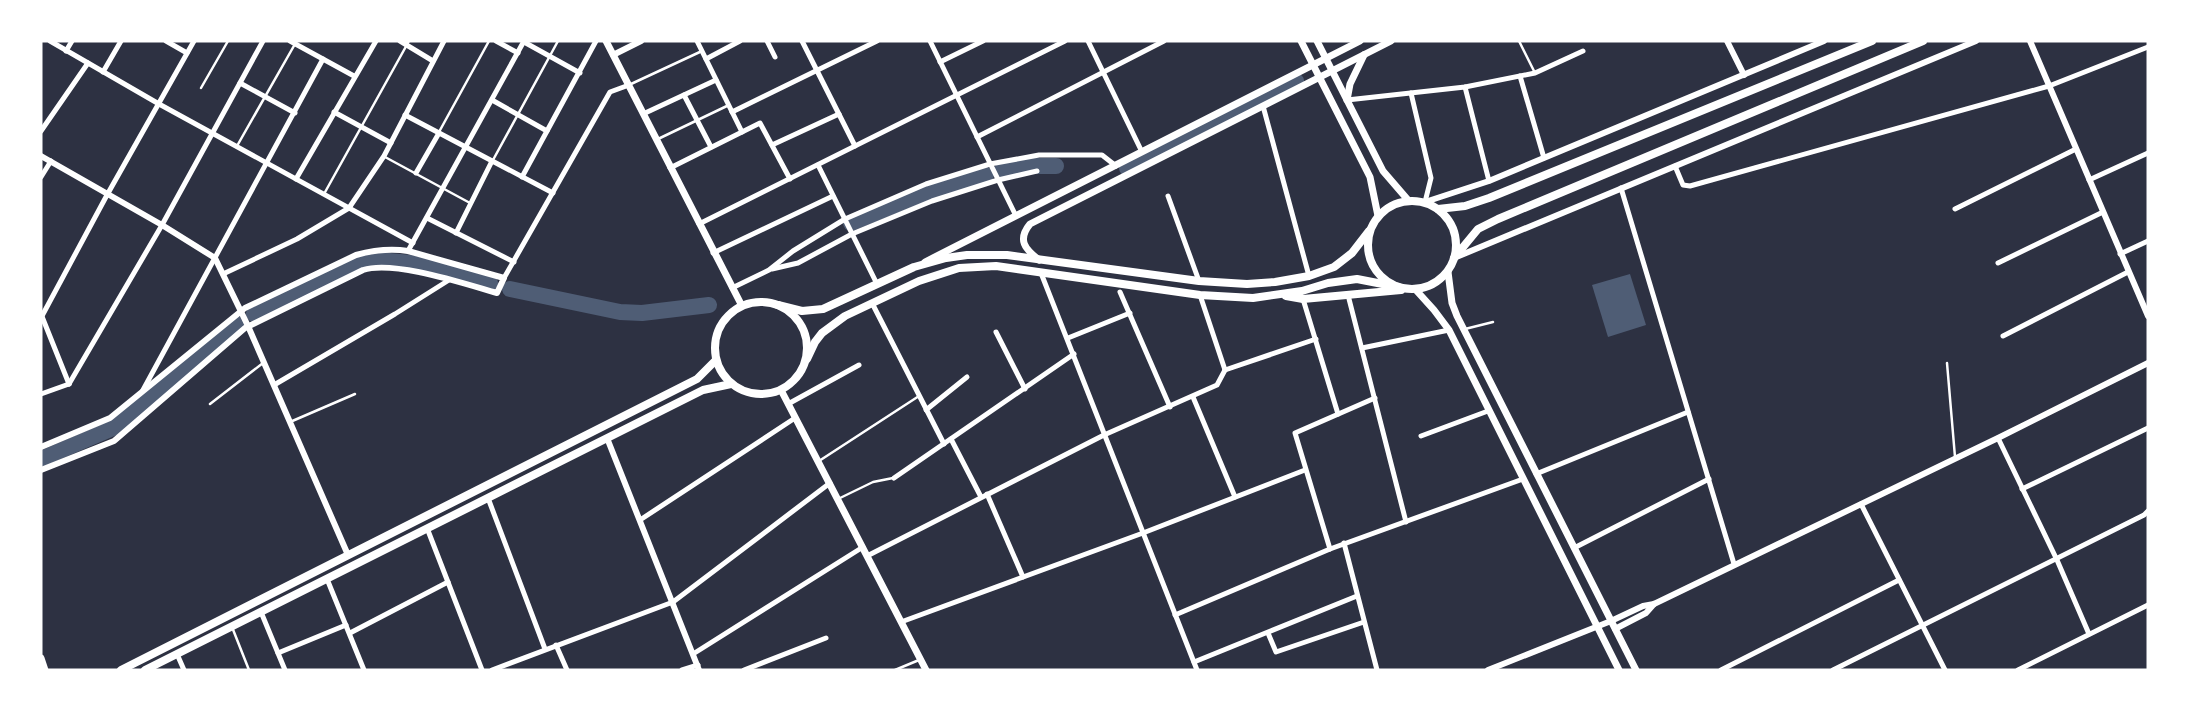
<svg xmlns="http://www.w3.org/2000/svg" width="2189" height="711" font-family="Literata,serif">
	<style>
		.water { fill: #4f5d75 }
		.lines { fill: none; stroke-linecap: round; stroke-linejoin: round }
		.river { stroke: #4f5d75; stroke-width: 16 }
		.service { stroke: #fff; stroke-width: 2.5 }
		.minor { stroke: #fff; stroke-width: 5 }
		.tertiary { stroke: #fff; stroke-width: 6 }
		.secondary { stroke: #fff; stroke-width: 7 }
		.primary { stroke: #fff; stroke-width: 8 }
	</style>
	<rect width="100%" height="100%" fill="#2d3142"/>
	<path class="water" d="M1630 274 1646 325 1608 337 1592 285Z"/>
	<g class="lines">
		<g class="river">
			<path d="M1127 168 1296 81"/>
			<path d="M1002 170 1025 166H1056"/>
			<path d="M851 223 928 192 986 175"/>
			<path d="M510 289 620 312 642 313 709 305"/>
			<path d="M254 314 359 264 378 260 411 263 490 283"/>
			<path d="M41 459 113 428 237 324"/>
		</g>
		<g class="service">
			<path d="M1519 41 1535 73"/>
			<path d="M631 84 702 51"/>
			<path d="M201 88 228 41"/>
			<path d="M439 132 489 41"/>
			<path d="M658 139 729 105"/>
			<path d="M237 146 295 44"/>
			<path d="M385 157 470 203"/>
			<path d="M493 160 558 41"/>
			<path d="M324 194 409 41"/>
			<path d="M1465 329 1493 322"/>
			<path d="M1947 363 1955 457"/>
			<path d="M210 404 263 363"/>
			<path d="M290 422 355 394"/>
			<path d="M819 461 919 396"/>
			<path d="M838 499 873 482 893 478"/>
			<path d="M232 627 249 670"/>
			<path d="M895 670 919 660"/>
		</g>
		<g class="minor">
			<path d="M50 41 159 104 413 243"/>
			<path d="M166 41 187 53"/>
			<path d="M290 41 354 76"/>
			<path d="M400 41 433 61"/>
			<path d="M496 41 518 53"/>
			<path d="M697 41 742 132"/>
			<path d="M767 41 775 57"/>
			<path d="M802 41 855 146"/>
			<path d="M930 41 1016 216"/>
			<path d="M1088 41 1142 152"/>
			<path d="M524 42 580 73"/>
			<path d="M66 51 72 41"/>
			<path d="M706 59 740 41"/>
			<path d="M940 62 983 41"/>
			<path d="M103 72 121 41"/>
			<path d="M1520 76 1544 158"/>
			<path d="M240 83 295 113"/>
			<path d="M1465 87 1489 181"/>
			<path d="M1411 93 1431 178 1425 202"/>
			<path d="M684 95 711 147"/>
			<path d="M492 100 547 131"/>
			<path d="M1347 100 1465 87 1535 73 1583 51"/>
			<path d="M1263 106 1309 276"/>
			<path d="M334 112 391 143"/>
			<path d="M732 112 877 41"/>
			<path d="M643 114 716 80"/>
			<path d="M405 115 553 193"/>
			<path d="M41 131 88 63"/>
			<path d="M977 137 1164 41"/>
			<path d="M772 145 839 114"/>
			<path d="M818 165 877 284"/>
			<path d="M1675 166 1683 185 1690 186 2049 86 2148 47"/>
			<path d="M670 168 760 123 790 179"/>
			<path d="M416 173 439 133"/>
			<path d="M41 177 51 161"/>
			<path d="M522 177 596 41"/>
			<path d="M296 179 376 41"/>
			<path d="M2089 180 2148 153"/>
			<path d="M1621 188 1734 564"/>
			<path d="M1168 196 1199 281"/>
			<path d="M1955 209 2076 149"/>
			<path d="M427 218 514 262"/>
			<path d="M699 224 1065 41"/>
			<path d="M456 233 492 161"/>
			<path d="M408 251 524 41"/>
			<path d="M713 253 833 196"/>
			<path d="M2120 254 2148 241"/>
			<path d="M1998 263 2103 212"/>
			<path d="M772 269 798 263 852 234 932 201 998 180 1037 171"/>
			<path d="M1041 273 1197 670"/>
			<path d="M223 274 297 239 349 208 384 156 444 41"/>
			<path d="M504 278 610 92 629 85"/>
			<path d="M732 288 769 270 793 251 845 219 926 184 990 164 1039 155H1102L1116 166"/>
			<path d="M1120 292 1170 407"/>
			<path d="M1200 295 1225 370"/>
			<path d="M1348 295 1406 522"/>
			<path d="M1303 299 1338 414"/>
			<path d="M872 303 944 444"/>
			<path d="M41 314 69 384"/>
			<path d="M42 316 107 195 194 41"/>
			<path d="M996 332 1025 389"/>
			<path d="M2003 336 2128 272"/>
			<path d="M1068 338 1130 313"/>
			<path d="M1362 348 1449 330"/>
			<path d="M1225 370 1316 339"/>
			<path d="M69 384 162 225 263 41"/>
			<path d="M274 385 395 314 449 280"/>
			<path d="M143 390 323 59"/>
			<path d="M41 394 69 384"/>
			<path d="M1193 397 1235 497"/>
			<path d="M788 404 859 365"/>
			<path d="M926 410 967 377"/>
			<path d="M1421 436 1488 411"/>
			<path d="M1998 438 2057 560 2089 634"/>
			<path d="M951 439 981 497"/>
			<path d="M1536 474 1688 412"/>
			<path d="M894 478 1074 354"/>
			<path d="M2022 489 2148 428"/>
			<path d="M987 494 1023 577"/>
			<path d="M488 498 545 649"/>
			<path d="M1861 504 1945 670"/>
			<path d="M640 520 795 418"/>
			<path d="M427 528 482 670"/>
			<path d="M1344 543 1377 670"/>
			<path d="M1574 548 1709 479"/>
			<path d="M1330 549 1295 433 1375 398"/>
			<path d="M867 556 1104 435 1217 385 1225 370"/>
			<path d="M327 579 364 670"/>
			<path d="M261 612 285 670"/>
			<path d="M1175 615 1330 549 1523 479"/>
			<path d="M901 622 1143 533 1305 470"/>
			<path d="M350 633 448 582"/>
			<path d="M1268 633 1276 652 1364 622"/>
			<path d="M556 645 567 670"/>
			<path d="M278 653 346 625"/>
			<path d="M177 654 184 670"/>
			<path d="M693 654 863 547"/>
			<path d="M1194 662 1357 596"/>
			<path d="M492 670 673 602 830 483"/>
			<path d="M682 670 698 665"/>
			<path d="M744 670 826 638"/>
			<path d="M1721 670 1899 580"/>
			<path d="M1833 670 2144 515 2148 511"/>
			<path d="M2018 670 2148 605"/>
		</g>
		<g class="tertiary">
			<path d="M1727 41 1744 75"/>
			<path d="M2030 41 2148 316"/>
			<path d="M613 55 641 41"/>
			<path d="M41 156 162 225 215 258 248 326 348 555"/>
			<path d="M1425 202 1489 181 1824 41"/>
			<path d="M1454 258 1976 41"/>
			<path d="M607 438 699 670"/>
			<path d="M41 447 110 418 245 308 356 255C374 250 390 248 408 251L504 278 497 293C465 284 394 260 363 270L245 328 114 441 41 470"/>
			<path d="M1615 629 1646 613 1654 604"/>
			<path d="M1488 670 1611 621 1643 606 1654 604 1998 438 2148 363"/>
		</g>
		<g class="secondary">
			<path d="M606 41 742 306"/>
			<path d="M1301 41 1370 177 1378 216"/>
			<path d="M1317 41 1383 171 1408 200"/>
			<path d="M1347 100 1350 84 1364 55"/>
			<path d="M1039 260C1025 249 1017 240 1030 224L1391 41"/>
			<path d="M925 262 1360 41"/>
			<path d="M1448 272 1452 303 1457 316 1636 670"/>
			<path d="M1415 289 1434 310 1449 330 1619 670"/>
			<path d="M781 390 926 670"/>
			<path d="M41 658 45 670"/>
		</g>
		<g class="primary">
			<circle cx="1412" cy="245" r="44"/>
			<path d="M1438 209 1465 206 1489 198 1872 41"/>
			<path d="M1454 258 1478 229 1498 219 1923 41"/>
			<path d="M1286 296 1303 299 1401 290"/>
			<circle cx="761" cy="348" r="46"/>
			<path d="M778 305 802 311 823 309 914 267 946 258 967 255H1007L1199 281 1247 284 1275 282 1309 276 1334 267 1352 253 1369 231"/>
			<path d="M807 359 815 342 822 333 845 316 919 281 959 268 996 266 1200 295 1253 298 1302 291 1328 283 1357 279 1398 287"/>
			<path d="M121 670 697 379 716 360"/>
			<path d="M145 670 703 390 731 384"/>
		</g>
	</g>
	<rect width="2189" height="711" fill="none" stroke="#ffffff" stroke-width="85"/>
</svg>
